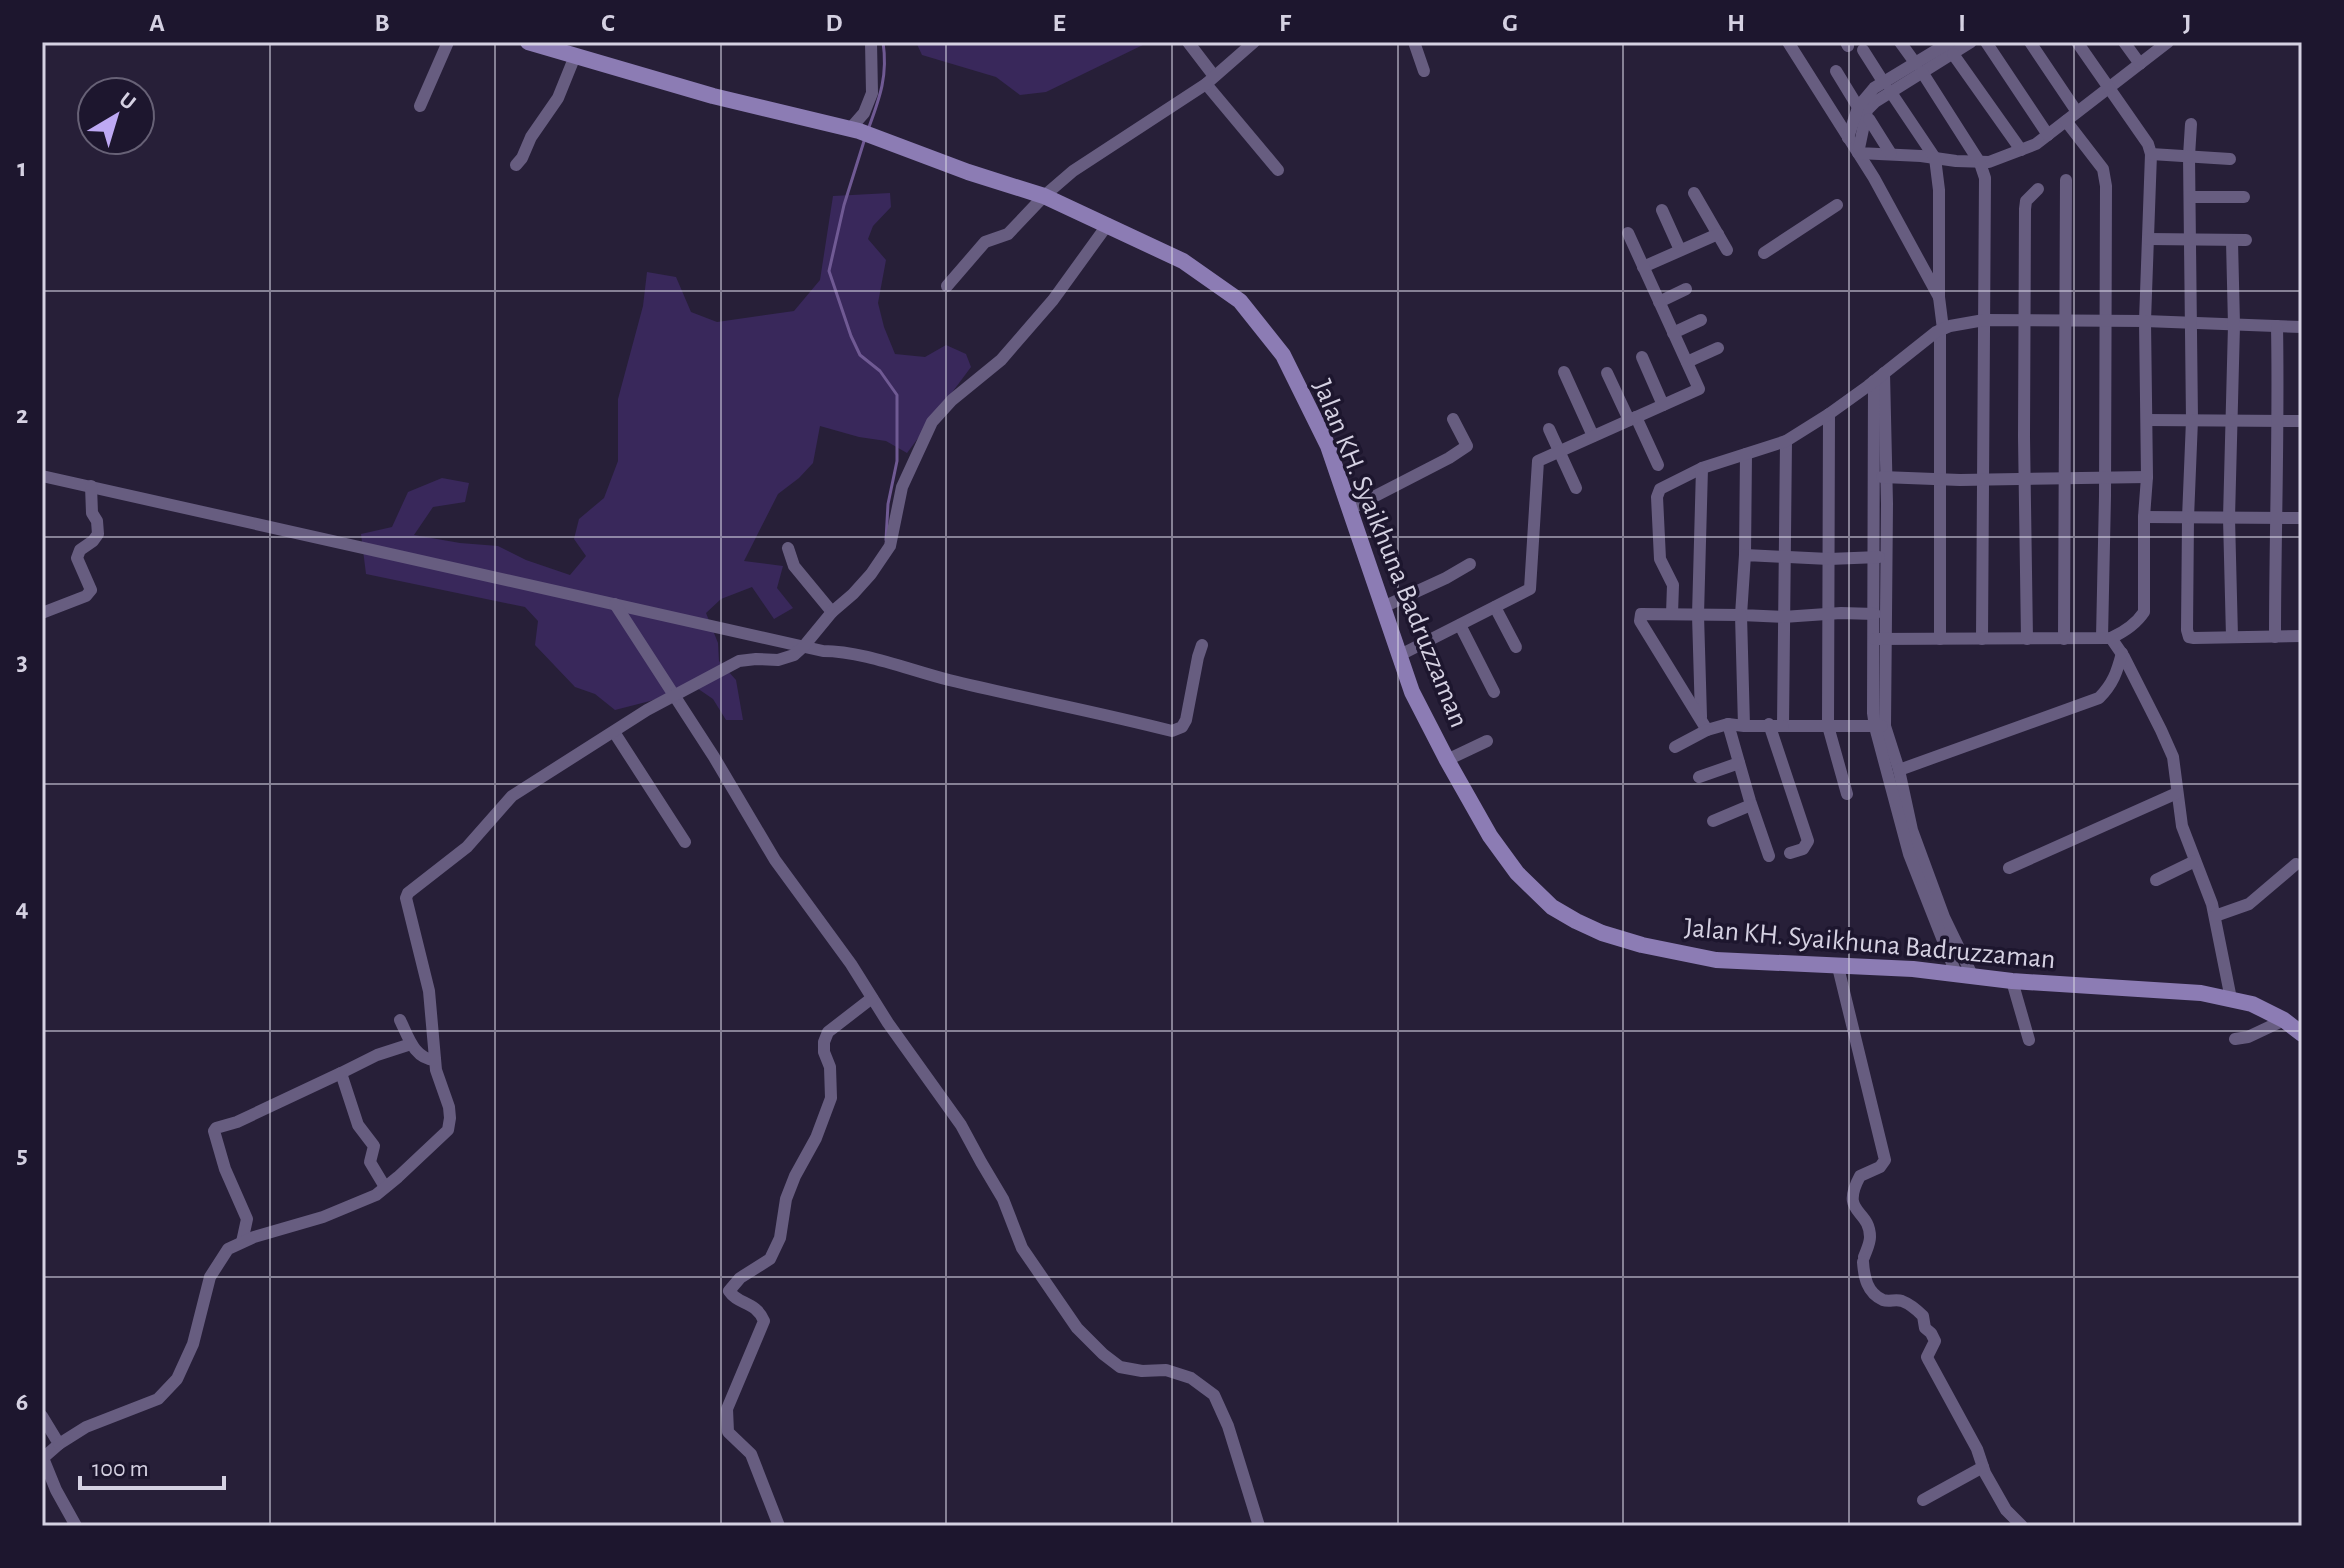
<svg xmlns="http://www.w3.org/2000/svg" width="2344" height="1568" font-family="'Alegreya Sans',sans-serif">
	<style>
		.green { fill: #39285b }
		.lines { fill: none; stroke-linecap: round; stroke-linejoin: round }
		.stream { stroke: #705a94; stroke-width: 3 }
		.minor { stroke: #675d80; stroke-width: 12 }
		.secondary { stroke: #8c7cb4; stroke-width: 16 }
		.grid { fill: none; stroke: #d5d1e2; stroke-width: 2; stroke-opacity: 0.55 }
		.labels { text-anchor: middle; stroke-width: 7; stroke-linejoin: round; paint-order: stroke }
		.street-label { font-size: 28px; fill: #d5d1e2; stroke: #1d162e }
		.neatline { fill: none; stroke: #d5d1e2; stroke-width: 3 }
		.grid-label { font-size: 26px; text-anchor: middle; font-weight: bold; fill: #d5d1e2 }
	</style>
	<rect width="100%" height="100%" fill="#271f38"/>
	<g class="green">
		<path d="M916 42H1149L1046 92 1020 95 996 77 922 55Z"/>
		<path d="M890 193 891 207 873 226 868 239 886 260 878 303 884 327 895 354 925 357 946 345 966 354 971 367 907 453 886 441 859 437 820 426 813 463 799 478 778 494 744 561 783 566 777 588 793 608 774 619 752 587 721 599 706 613 718 643 719 661 736 680 743 720H726L713 699 694 686 650 701 615 710 595 694 575 687 535 645 538 621 525 607 366 574 361 534 392 527 408 492 442 478 469 483 465 502 433 507 414 535 460 543 498 546 526 560 570 575 586 556 574 539 579 519 604 498 618 461V399L643 306 647 272 676 277 691 312 717 322 794 311 820 280 833 196Z"/>
	</g>
	<g class="lines">
		<g class="stream">
			<path d="M869 127C880 97 888 75 883 42"/>
			<path d="M865 138 844 205 829 271 851 336 860 355 880 371 897 395V461L888 504 886 540"/>
		</g>
		<g class="minor">
			<path d="M1188 42 1214 76"/>
			<path d="M1414 42 1424 71"/>
			<path d="M1788 42 1874 178 1939 297"/>
			<path d="M1846 42 1848 46"/>
			<path d="M1900 42 1916 64"/>
			<path d="M1971 42 1875 102 1867 110 1858 153 1921 156 1956 161 1989 162 2036 144 2168 42"/>
			<path d="M1986 42 2048 135"/>
			<path d="M2030 42 2077 112"/>
			<path d="M2077 42 2148 144 2151 154 2145 321 2302 327"/>
			<path d="M2124 42 2140 64"/>
			<path d="M1863 50 1884 83"/>
			<path d="M1953 54 2021 150"/>
			<path d="M1836 71 1858 107"/>
			<path d="M1922 72 1980 163 1985 178 1982 639"/>
			<path d="M1206 84 1278 170"/>
			<path d="M1890 91 1935 158 1939 190V297L1943 329"/>
			<path d="M420 106 448 42"/>
			<path d="M1869 119 1891 154"/>
			<path d="M2066 121 2103 169 2106 186 2105 496 2102 638"/>
			<path d="M2191 124 2189 156 2192 420 2188 518 2187 630 2189 637 2194 638 2302 636"/>
			<path d="M850 129 864 113 872 93 871 42"/>
			<path d="M1848 138 1858 107 1874 88 1950 42"/>
			<path d="M2151 154 2230 159"/>
			<path d="M516 165 522 158 531 137 558 98 575 56"/>
			<path d="M1694 193 1727 250"/>
			<path d="M2190 197H2244"/>
			<path d="M1662 210 1680 250"/>
			<path d="M2148 239 2246 240"/>
			<path d="M2232 241 2234 325 2229 518 2232 637"/>
			<path d="M1764 253 1837 205"/>
			<path d="M1643 267 1718 234"/>
			<path d="M947 286 985 242 1008 234 1044 196 1073 171 1206 84 1254 42"/>
			<path d="M1659 302 1686 289"/>
			<path d="M1940 330V639"/>
			<path d="M1673 333 1701 320"/>
			<path d="M1642 357 1663 405"/>
			<path d="M1687 362 1718 348"/>
			<path d="M1564 372 1593 436"/>
			<path d="M1607 373 1629 420"/>
			<path d="M1884 373 1887 504 1885 726 1899 770 1912 830 1944 917 1973 977"/>
			<path d="M1874 381 1873 713 1875 727 1909 854 1957 976"/>
			<path d="M1829 414 1828 726 1847 794"/>
			<path d="M1636 417 1658 465"/>
			<path d="M2147 420 2302 421"/>
			<path d="M1549 429 1576 488"/>
			<path d="M1786 441 1783 726H1882"/>
			<path d="M42 476 823 651C863 651 909 670 949 680 1023 698 1098 712 1172 731L1182 727 1186 720 1198 657 1202 645"/>
			<path d="M1882 477 1960 480 2147 477"/>
			<path d="M1350 509 1449 458 1467 446 1453 419"/>
			<path d="M2144 517 2302 518"/>
			<path d="M788 548 794 566 832 612"/>
			<path d="M1745 555 1746 454"/>
			<path d="M615 604 714 757 775 860 851 964 888 1023 961 1125 981 1162 1003 1199 1022 1248 1077 1328 1103 1354 1120 1367 1142 1371 1166 1370 1191 1378 1214 1395 1228 1426 1259 1526"/>
			<path d="M1383 607 1446 578 1470 564"/>
			<path d="M1495 607 1516 647"/>
			<path d="M42 613 86 596 91 590 77 558 80 550 93 541 98 534 97 521 92 513 91 486"/>
			<path d="M1672 614 1673 585 1660 559 1657 497 1660 489 1702 468 1786 441 1829 414 1868 386 1936 332 1950 326 1984 320 2145 321 2147 477 2144 517V612C2136 624 2124 632 2111 638L1874 639"/>
			<path d="M1875 614 1841 613 1783 617 1741 615 1745 555 1829 559 1879 557"/>
			<path d="M1460 625 1494 692"/>
			<path d="M2275 637C2275 533 2279 430 2277 326"/>
			<path d="M2111 638 2124 657 2161 730 2173 757 2182 826 2212 904 2231 999"/>
			<path d="M2027 639 2024 437 2025 209 2026 201 2038 189"/>
			<path d="M2064 639 2066 180"/>
			<path d="M1400 655 1530 589 1538 461 1699 389 1628 233"/>
			<path d="M1701 717 1698 615 1702 468"/>
			<path d="M1728 724 1750 801 1769 856"/>
			<path d="M1769 724 1808 841 1803 849 1790 853"/>
			<path d="M1744 726 1728 724 1707 730 1640 621 1641 614 1741 615 1744 726H1783"/>
			<path d="M614 732 685 842"/>
			<path d="M1675 747 1707 730"/>
			<path d="M1447 760 1487 741"/>
			<path d="M1899 770 2099 698C2113 684 2117 672 2122 653"/>
			<path d="M1699 777 1739 763"/>
			<path d="M1713 821 1751 805"/>
			<path d="M2009 868 2177 793"/>
			<path d="M2156 880 2195 861"/>
			<path d="M2215 916 2249 904 2296 864"/>
			<path d="M1838 967 1885 1160 1880 1167 1860 1176C1839 1215 1870 1208 1870 1237 1870 1244 1866 1251 1864 1257"/>
			<path d="M2012 981 2029 1040"/>
			<path d="M400 1020C408 1036 414 1059 435 1060"/>
			<path d="M2235 1039 2248 1037 2284 1020"/>
			<path d="M385 1187 370 1162 374 1146 358 1125 341 1073 377 1055 411 1044"/>
			<path d="M242 1242 247 1219 225 1169 214 1131 216 1128 237 1122 341 1073"/>
			<path d="M1863 1262C1864 1277 1867 1293 1883 1300 1889 1302 1896 1299 1902 1301 1910 1304 1917 1310 1923 1316L1925 1328 1931 1333 1935 1341 1927 1357 1929 1361 1977 1449 1985 1473 2006 1510 2022 1526"/>
			<path d="M42 1416 59 1444 43 1458 56 1490 76 1526"/>
			<path d="M59 1444 86 1427 158 1399 177 1379 193 1344 210 1277 228 1249 254 1237 323 1217 376 1195 398 1177 448 1130 450 1118 449 1107 436 1070 429 991 406 898 408 893 467 847 512 796 647 710 739 661 756 659 778 660 794 655 804 646 832 612 853 594 871 574 890 546 902 487 932 422 952 400 1001 360 1053 300 1108 224"/>
			<path d="M1923 1500 1983 1467"/>
			<path d="M779 1526 751 1454 728 1432 727 1409 764 1321C756 1301 738 1305 729 1291L740 1278 770 1259 780 1238 786 1199 795 1176 816 1138 831 1098 830 1067 824 1052V1042L828 1032 872 998"/>
		</g>
		<path class="secondary" d="M528 42 713 96 859 131 968 172 1044 196 1183 261 1240 301 1283 355 1328 446 1412 692 1447 760 1490 836 1517 873 1552 907 1576 921 1602 933 1642 945 1716 960 1913 969 2012 981 2201 993 2252 1004 2284 1020 2302 1034"/>
	</g>
	<path class="grid" d="M270 42V1526M495 42V1526M721 42V1526M946 42V1526M1172 42V1526M1398 42V1526M1623 42V1526M1849 42V1526M2074 42V1526M42 291H2302M42 537H2302M42 784H2302M42 1031H2302M42 1277H2302"/>
	<g class="labels">
		<g class="street-label">
			<text transform="translate(1392 553) rotate(68)" y="10">Jalan KH. Syaikhuna Badruzzaman</text>
			<text transform="translate(1870 942) rotate(5)" y="10">Jalan KH. Syaikhuna Badruzzaman</text>
		</g>
	</g>
	<rect width="2344" height="1568" fill="none" stroke="#1d162e" stroke-width="88"/>
	<g transform="translate(116 116) rotate(38)"><circle r="38" fill="#1d162e" stroke="#676176" stroke-width="2"/>
	<path d="M0-6L14 30L0 20L-14 30Z" fill="#bea9f4"/>
	<text y="-12" font-size="22" font-weight="bold" text-anchor="middle" fill="#d5d1e2">U</text>
	</g>
	<path d="M80 1476v12h144v-12" fill="none" stroke="#d5d1e2" stroke-width="4"/>
	<text x="92" y="1476" font-size="24" fill="#d5d1e2" stroke="#1d162e" stroke-width="6" paint-order="stroke">100 m</text>
	<rect x="44" y="44" width="2256" height="1480" class="neatline"/>
	<g class="grid-label">
		<text x="157" y="31">A</text>
		<text x="382" y="31">B</text>
		<text x="608" y="31">C</text>
		<text x="834" y="31">D</text>
		<text x="1059" y="31">E</text>
		<text x="1285" y="31">F</text>
		<text x="1510" y="31">G</text>
		<text x="1736" y="31">H</text>
		<text x="1962" y="31">I</text>
		<text x="2187" y="31">J</text>
		<text x="22" y="176">1</text>
		<text x="22" y="423">2</text>
		<text x="22" y="670">3</text>
		<text x="22" y="916">4</text>
		<text x="22" y="1163">5</text>
		<text x="22" y="1410">6</text>
	</g>
</svg>
